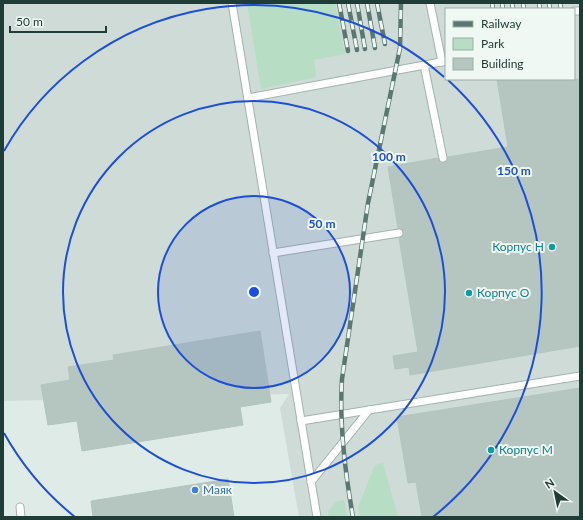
<svg xmlns="http://www.w3.org/2000/svg" width="583" height="520" font-family="Lato,sans-serif">
	<style>
		.built { fill: #cedbd6; fill-rule: evenodd }
		.green { fill: #b7ddc4 }
		.building { fill: #b5c6c0; stroke: #b2c5be }
		.lines { fill: none; stroke-linecap: round; stroke-linejoin: round }
		.service-casing { stroke: #a2b3ae; stroke-width: 9 }
		.service { stroke: #fff; stroke-width: 7 }
		.rail-casing { stroke: #5a7771; stroke-width: 4.5 }
		.rail { stroke: #f0f8f4; stroke-width: 3; stroke-dasharray: 9; stroke-linecap: butt }
		.ring { fill: none; stroke: #1d4ed8; stroke-width: 2 }
		.culture-dot { fill: #0f9aa8; stroke: #f0f8f4; stroke-width: 1.5 }
		.shop-dot { fill: #3f7fe0; stroke: #f0f8f4; stroke-width: 1.5 }
		.labels { text-anchor: middle; stroke-width: 4; stroke-linejoin: round; paint-order: stroke }
		.culture-label { font-size: 12px; fill: #0d838f; stroke: #f0f8f4; text-anchor: start }
		.shop-label { font-size: 12px; fill: #366cbe; stroke: #f0f8f4; text-anchor: start }
		.centre { fill: #1d4ed8; stroke: #f0f8f4; stroke-width: 2 }
		.ring-label { font-size: 12px; text-anchor: middle; font-weight: bold; fill: #1d4ed8; stroke: #f0f8f4; stroke-width: 4; stroke-linejoin: round; paint-order: stroke }
	</style>
	<rect width="100%" height="100%" fill="#dfebe7"/>
	<path class="built" d="M3 3H580V517H299L280 408 289 394 3 401ZM446 9H574V79H446Z"/>
	<g class="green">
		<path d="M247 3H335L345 54 314 60 316 77 261 89Z"/>
		<path d="M383 463 398 517H360L358 508 375 465Z"/>
		<path d="M344 500 347 517H329L328 512 336 502Z"/>
	</g>
	<g class="building">
		<path d="M497 79H580V346L410 375 409 367 395 369 393 356 418 352 399 238 402 237 404 232 401 229 398 228 388 167 438 158 440 162 444 163 447 161 448 157 508 147Z"/>
		<path d="M260 331 271 402 240 407 243 425 82 451 77 421 48 425 41 385 70 380 68 367 114 360 113 355Z"/>
		<path d="M580 388V517H422L416 482 408 483 397 417Z"/>
		<path d="M228 479 234 517H93L91 501Z"/>
	</g>
	<g class="lines">
		<g class="service-casing">
			<g id="service">
				<path d="M232 3 317 517"/>
				<path d="M430 3 442 62"/>
				<path d="M574 11H580"/>
				<path d="M424 65 443 158"/>
				<path d="M248 98 446 61"/>
				<path d="M273 253 399 233"/>
				<path d="M301 421 580 376"/>
				<path d="M311 482 369 410"/>
				<path d="M20 507 21 517"/>
			</g>
		</g>
		<use href="#service" class="service"/>
		<g class="rail-casing">
			<g id="rail">
				<path d="M339 3 348 51"/>
				<path d="M348 3 357 50"/>
				<path d="M357 3 365 49"/>
				<path d="M367 3 375 48"/>
				<path d="M377 3 385 44"/>
				<path d="M492 3 493 9"/>
				<path d="M502 3 503 9"/>
				<path d="M512 3 513 9"/>
				<path d="M523 3 524 9"/>
				<path d="M539 3 540 9"/>
				<path d="M549 3 550 9"/>
				<path d="M560 3 561 9"/>
				<path d="M353 517C345 472 339 425 342 379L368 203 400 48 401 3"/>
			</g>
		</g>
		<use href="#rail" class="rail"/>
	</g>
	<circle cx="254" cy="292" r="96" fill="#1d4ed8" fill-opacity=".12"/>
	<g class="ring">
		<circle cx="254" cy="292" r="96"/>
		<circle cx="254" cy="292" r="191"/>
		<path d="M75 517A287 287 0 0 1 4 433M4 151A287 287 0 0 1 444 77M448 80A287 287 0 0 1 433 517"/>
	</g>
	<g class="culture-dot">
		<circle cx="552" cy="247" r="4"/>
		<circle cx="469" cy="293" r="4"/>
		<circle cx="491" cy="450" r="4"/>
	</g>
	<circle class="shop-dot" cx="195" cy="490" r="4"/>
	<g class="labels">
		<g class="culture-label">
			<text x="544" y="251" text-anchor="end">Корпус Н</text>
			<text x="477" y="297">Корпус О</text>
			<text x="499" y="454">Корпус М</text>
		</g>
		<g class="shop-label">
			<text x="203" y="494">Маяк</text>
		</g>
	</g>
	<circle cx="254" cy="292" r="6" class="centre"/>
	<g class="ring-label">
		<text x="389" y="161">100 m</text>
		<text x="514" y="175">150 m</text>
		<text x="322" y="228">50 m</text>
	</g>
	<rect width="583" height="520" fill="none" stroke="#203c36" stroke-width="8"/>
	<rect x="445" y="8" width="130" height="72" fill="#f0f8f4" stroke="#9dada8"/>
	<rect x="453" y="21" width="20" height="6" fill="#5a7771" stroke="#9dada8"/>
	<text x="481" y="28" font-size="12" fill="#203c36">Railway</text>
	<rect x="453" y="38" width="20" height="12" fill="#b7ddc4" stroke="#9dada8"/>
	<text x="481" y="48" font-size="12" fill="#203c36">Park</text>
	<rect x="453" y="58" width="20" height="12" fill="#b5c6c0" stroke="#9dada8"/>
	<text x="481" y="68" font-size="12" fill="#203c36">Building</text>
	<g transform="translate(555 492) rotate(327)" stroke="#f0f8f4" stroke-width="3" paint-order="stroke">
	<path d="M0-3L7 15L0 10L-7 15Z" fill="#203c36"/>
	<text y="-6" font-size="11" font-weight="bold" text-anchor="middle" fill="#203c36">N</text>
	</g>
	<path d="M10 26v6h96v-6" fill="none" stroke="#203c36" stroke-width="2"/>
	<text x="16" y="26" font-size="12" fill="#203c36" stroke="#f0f8f4" stroke-width="3" paint-order="stroke">50 m</text>
</svg>
